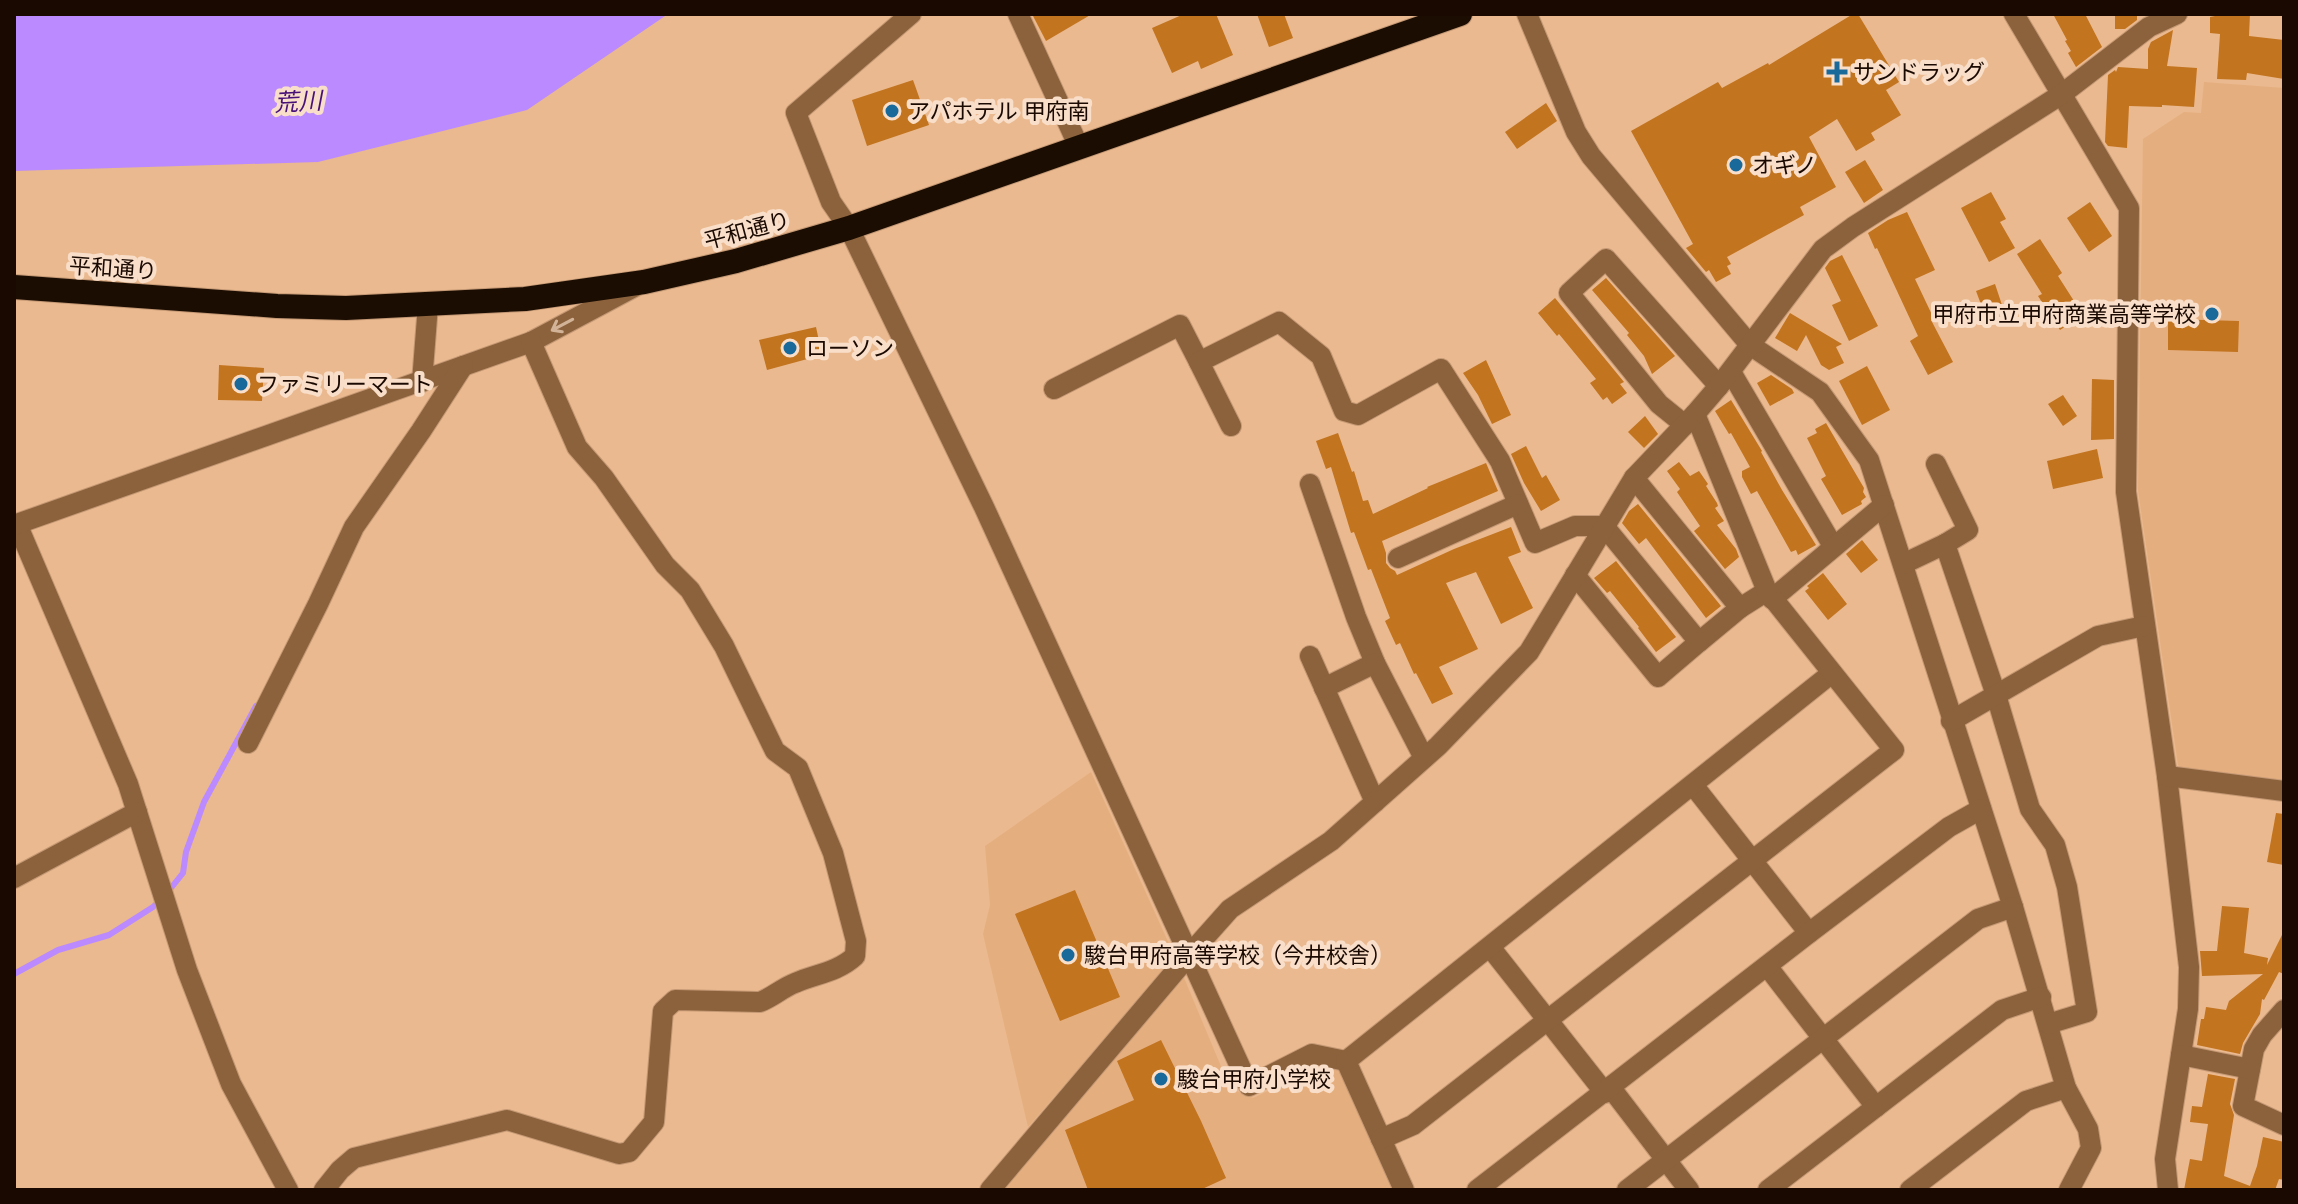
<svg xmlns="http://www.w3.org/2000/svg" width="2298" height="1204" font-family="Quicksand,'Noto Sans JP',sans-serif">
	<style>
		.built { fill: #e5ae7f }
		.water { fill: #bb8afe }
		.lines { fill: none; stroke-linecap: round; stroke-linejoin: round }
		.stream { stroke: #bb8afe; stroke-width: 6 }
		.building { fill: #c2741f }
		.minor-casing { stroke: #c59975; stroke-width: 22 }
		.highway-casing { stroke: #c59975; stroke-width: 26 }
		.minor { stroke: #8b623c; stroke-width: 20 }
		.highway { stroke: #1b0d02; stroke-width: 24 }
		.oneway { stroke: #d2b398 }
		.poi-dot { fill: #19699b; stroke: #f9dfca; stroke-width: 3 }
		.labels { text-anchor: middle; stroke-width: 8; stroke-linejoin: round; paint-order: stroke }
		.poi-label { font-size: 22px; fill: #1a0900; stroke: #f9dfca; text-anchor: start }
		.street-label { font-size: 22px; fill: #1a0900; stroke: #f9dfca }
		.water-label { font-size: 24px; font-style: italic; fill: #481178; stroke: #f9dfca }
	</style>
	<rect width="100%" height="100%" fill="#eab98f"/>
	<g class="built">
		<path d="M2204 82 2284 88V782L2185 771 2178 765 2138 490 2143 139 2184 112 2201 113Z"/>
		<path d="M1091 772 1175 957 1028 1127 983 934 990 905 985 846Z"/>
		<path d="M1182 973 1230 1088 1253 1098 1322 1065 1342 1070 1398 1190H1003Z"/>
	</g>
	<path class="water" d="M14 14H668L527 110 318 162 14 171Z"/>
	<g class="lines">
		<g class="stream">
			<path d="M167 893 183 873 186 852 204 802 256 706"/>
			<path d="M14 974 58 950 109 935 153 907 159 901"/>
		</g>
	</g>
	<g class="building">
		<path d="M1032 14H1092L1046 41Z"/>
		<path d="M1184 14H1216L1233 55 1201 69 1198 61 1172 73 1152 28Z"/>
		<path d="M1257 14H1284L1293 38 1269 47Z"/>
		<path d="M1853 14H1858L1899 82 1886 90 1901 115 1871 133 1875 140 1856 151 1837 119 1809 137 1836 187 1800 207 1804 215 1727 257 1731 264 1727 266 1731 274 1716 282 1709 270 1706 272 1686 248 1693 244 1631 131 1718 82 1722 88 1768 63 1769 65Z"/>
		<path d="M2053 14H2085L2102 47 2076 67 2068 53 2071 51 2065 41 2067 40Z"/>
		<path d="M2115 14H2137V20L2125 29H2115Z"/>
		<path d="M2225 14H2250L2249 36 2284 40V79L2247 73 2246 80 2217 79 2220 34 2210 33V17Z"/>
		<path d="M2173 30 2167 66 2197 68 2194 107 2162 105V107L2129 106 2127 148 2108 146 2105 142 2108 75 2115 70 2116 72 2118 67 2148 69V49L2151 42Z"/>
		<path d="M913 80 929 125 867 146 852 100Z"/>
		<path d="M1546 103 1557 121 1517 149 1505 132Z"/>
		<path d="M1865 160 1883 190 1864 203 1845 172Z"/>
		<path d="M1991 192 2006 219 2000 222 2015 248 1989 262 1961 208Z"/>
		<path d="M2090 202 2112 236 2089 252 2067 218Z"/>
		<path d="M1907 212 1935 270 1915 279 1934 319 1931 320 1953 362 1928 375 1910 341 1918 336 1877 248 1875 249 1868 233 1888 220Z"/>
		<path d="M2040 239 2062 273 2058 276 2083 315 2060 330 2038 296 2042 294 2017 254Z"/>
		<path d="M1842 255 1878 326 1849 341 1832 305 1841 301 1825 268 1830 261Z"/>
		<path d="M1606 278 1675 356 1652 374 1644 356 1627 335 1629 333 1592 290Z"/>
		<path d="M1995 284 2003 308 1985 315 1976 291Z"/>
		<path d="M1555 298 1624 382 1620 384 1627 393 1612 404 1607 397 1603 400 1590 383 1596 379 1559 334 1557 336 1538 313Z"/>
		<path d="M1790 313 1842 344 1836 347 1844 363 1829 370 1821 365 1806 335 1797 351 1775 338Z"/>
		<path d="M2168 319 2239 321 2238 352 2168 350Z"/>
		<path d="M816 327 822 355 767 370 759 340Z"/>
		<path d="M1486 360 1511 415 1492 424 1478 395 1463 373Z"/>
		<path d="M219 365 264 368 262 401 218 400Z"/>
		<path d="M1867 366 1890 410 1862 425 1839 381Z"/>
		<path d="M1771 375 1792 389 1794 393 1770 406 1757 383Z"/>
		<path d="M2092 379 2114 380V439L2091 440Z"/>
		<path d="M2063 395 2077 416 2063 426 2048 404Z"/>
		<path d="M1731 400 1762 451 1761 452 1782 490 1816 545 1798 555 1796 550 1791 552 1757 491 1751 494 1742 477V471L1750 467 1731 433 1729 434 1715 411Z"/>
		<path d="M1645 416 1658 434 1644 448 1628 432Z"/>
		<path d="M1826 423 1864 488 1863 492 1866 497 1861 501 1862 504 1842 515 1821 479 1826 476 1807 438 1817 433 1815 429Z"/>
		<path d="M1338 433 1352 472 1354 471 1363 501 1368 500 1373 514 1428 488 1427 487 1486 463 1498 491 1382 541 1386 553V563L1390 568 1395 571 1397 575 1454 549 1511 527 1521 552 1508 557 1533 608 1501 624 1476 572 1446 583 1478 649 1439 667 1453 694 1432 704 1416 673 1414 674 1400 643 1396 645 1385 621 1390 618 1371 569 1368 570 1354 532 1351 533 1331 467 1326 469 1316 441Z"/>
		<path d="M1526 446 1542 478 1546 475 1560 500 1541 511 1524 483 1511 454Z"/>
		<path d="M2097 449 2103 478 2053 489 2047 461Z"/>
		<path d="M1679 462 1690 476 1699 471 1708 484 1706 486 1717 503 1718 506 1715 508 1724 521 1717 525 1736 549 1739 557 1725 569 1694 531 1700 526 1677 492 1680 489 1667 471Z"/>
		<path d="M1638 504 1721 606 1706 618 1646 538 1639 544 1622 523 1629 511Z"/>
		<path d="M1862 540 1878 560 1861 573 1846 554Z"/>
		<path d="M1616 561 1676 637 1656 652 1638 628 1639 627 1610 591 1607 593 1594 578Z"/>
		<path d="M1823 573 1847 604 1828 620 1805 591 1809 588 1807 586Z"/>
		<path d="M2276 813 2284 814V865L2267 862Z"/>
		<path d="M1075 890 1120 997 1060 1021 1015 914Z"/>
		<path d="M2222 906 2249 908 2244 953 2268 958 2267 965 2284 931V974L2279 972 2264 1000 2262 999 2260 1014 2243 1043 2240 1054 2197 1045 2201 1019H2204L2206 1007 2226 1010 2229 1001 2263 974 2202 976 2200 951H2217Z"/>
		<path d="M1161 1040 1201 1121 1226 1178 1200 1190H1088L1065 1130 1134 1100 1117 1061Z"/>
		<path d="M2208 1074 2235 1079 2230 1104 2234 1115 2224 1176 2250 1186 2257 1166 2263 1137 2284 1142V1180L2279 1179 2275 1190H2184L2190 1159 2202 1161 2208 1124 2190 1122 2192 1106 2202 1107Z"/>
	</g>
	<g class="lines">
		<g class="minor-casing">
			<g id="minor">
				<path d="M911 14 796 113 831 202 849 228 984 507 1249 1086 1312 1054 1346 1061"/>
				<path d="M1018 14 1079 147"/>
				<path d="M1527 14 1576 132 1591 156 1750 345 1820 392 1869 460 2013 907 2066 1088 2088 1129 2091 1148 2069 1190"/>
				<path d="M2014 14 2129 208 2126 492 2167 776 2189 967 2188 1009 2165 1159 2168 1190"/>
				<path d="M1731 372 1833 546"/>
				<path d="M422 382 428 305"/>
				<path d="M1054 389 1180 325 1199 362"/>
				<path d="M1685 425 1659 404 1569 293 1606 259 1719 386"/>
				<path d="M1231 426 1199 362 1279 322 1321 356 1344 411 1358 415 1441 369 1500 461 1535 543 1575 526H1604L1699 642 1740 608"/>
				<path d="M1936 464 1968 530 1945 544 1996 695 2030 809 2055 845 2067 887 2087 1012 2048 1024"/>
				<path d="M1634 478 1740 608 1767 591"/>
				<path d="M1310 484 1356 617 1375 663 1424 758"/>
				<path d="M17 524 128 784 187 970 231 1084 288 1190"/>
				<path d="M14 525 531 342 636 286"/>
				<path d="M1398 558 1518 504"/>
				<path d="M1903 564 1945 544"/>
				<path d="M1575 575 1658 677 1699 642"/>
				<path d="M1772 599 1884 505"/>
				<path d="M1310 656 1375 802"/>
				<path d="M1324 688 1375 663"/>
				<path d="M1951 721 2098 636 2144 626"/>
				<path d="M248 743 318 604 354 527 421 431 463 366"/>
				<path d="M2167 776 2284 791"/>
				<path d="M1693 785 1809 933"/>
				<path d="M14 878 137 812"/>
				<path d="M1490 947 1605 1093"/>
				<path d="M1767 966 1876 1107"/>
				<path d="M2284 1010 2262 1035 2254 1049 2243 1106 2284 1125"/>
				<path d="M2181 1055 2250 1069"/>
				<path d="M1346 1061 1832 673"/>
				<path d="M1346 1061 1404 1190"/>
				<path d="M1611 1088 1689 1190"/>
				<path d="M1381 1139 1413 1125 1894 750 1767 591 1695 414"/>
				<path d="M324 1190 340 1170 354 1158 507 1120 619 1154 629 1152 654 1122 663 1011 675 1000 760 1002C773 997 782 988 795 983 816 974 838 972 855 956L856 941 833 853 798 768 775 751 724 646 690 590 665 565 604 478 577 447 531 342"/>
				<path d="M990 1190 1189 955 1230 909 1331 841 1438 746 1529 652 1634 478 1695 414 1719 386 1823 249 1853 227 2062 94 2149 27 2177 14"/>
				<path d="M1477 1190 1809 933 1949 827 1981 809"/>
				<path d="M1627 1190 1978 919 2013 907"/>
				<path d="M1768 1190 2002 1010 2041 997"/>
				<path d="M1910 1190 2026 1101 2066 1088"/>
			</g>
		</g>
		<g class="highway-casing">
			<path id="highway" d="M14 287 277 306 346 308 525 299 644 282 736 261 849 228 1460 14"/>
		</g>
		<use href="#minor" class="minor"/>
		<use href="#highway" class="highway"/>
	</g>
	<defs><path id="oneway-shaft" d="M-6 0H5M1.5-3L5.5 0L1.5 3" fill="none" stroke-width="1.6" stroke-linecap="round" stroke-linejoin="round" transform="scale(2)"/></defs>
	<use class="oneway" href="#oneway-shaft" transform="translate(562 325) rotate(152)"/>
	<g class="poi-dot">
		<path d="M1833 60h8v8h8v8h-8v8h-8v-8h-8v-8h8z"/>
		<circle cx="892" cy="111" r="8"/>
		<circle cx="1736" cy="165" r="8"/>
		<circle cx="2212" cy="314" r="8"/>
		<circle cx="790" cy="348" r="8"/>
		<circle cx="241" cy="384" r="8"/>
		<circle cx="1068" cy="955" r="8"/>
		<circle cx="1161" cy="1079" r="8"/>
	</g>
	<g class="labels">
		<g class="poi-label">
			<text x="1853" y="80">サンドラッグ</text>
			<text x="908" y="119">アパホテル 甲府南</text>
			<text x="1752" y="173">オギノ</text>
			<text x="2196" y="322" text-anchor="end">甲府市立甲府商業高等学校</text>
			<text x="806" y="356">ローソン</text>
			<text x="257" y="392">ファミリーマート</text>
			<text x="1084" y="963">駿台甲府高等学校（今井校舎）</text>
			<text x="1177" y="1087">駿台甲府小学校</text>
		</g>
		<g class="street-label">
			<text transform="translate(747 230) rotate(-15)" y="8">平和通り</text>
			<text transform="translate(113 268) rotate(4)" y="8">平和通り</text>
		</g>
		<g class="water-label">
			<text transform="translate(298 102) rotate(-3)" y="8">荒川</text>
		</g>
	</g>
	<rect width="2298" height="1204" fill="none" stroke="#1a0900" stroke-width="32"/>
</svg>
